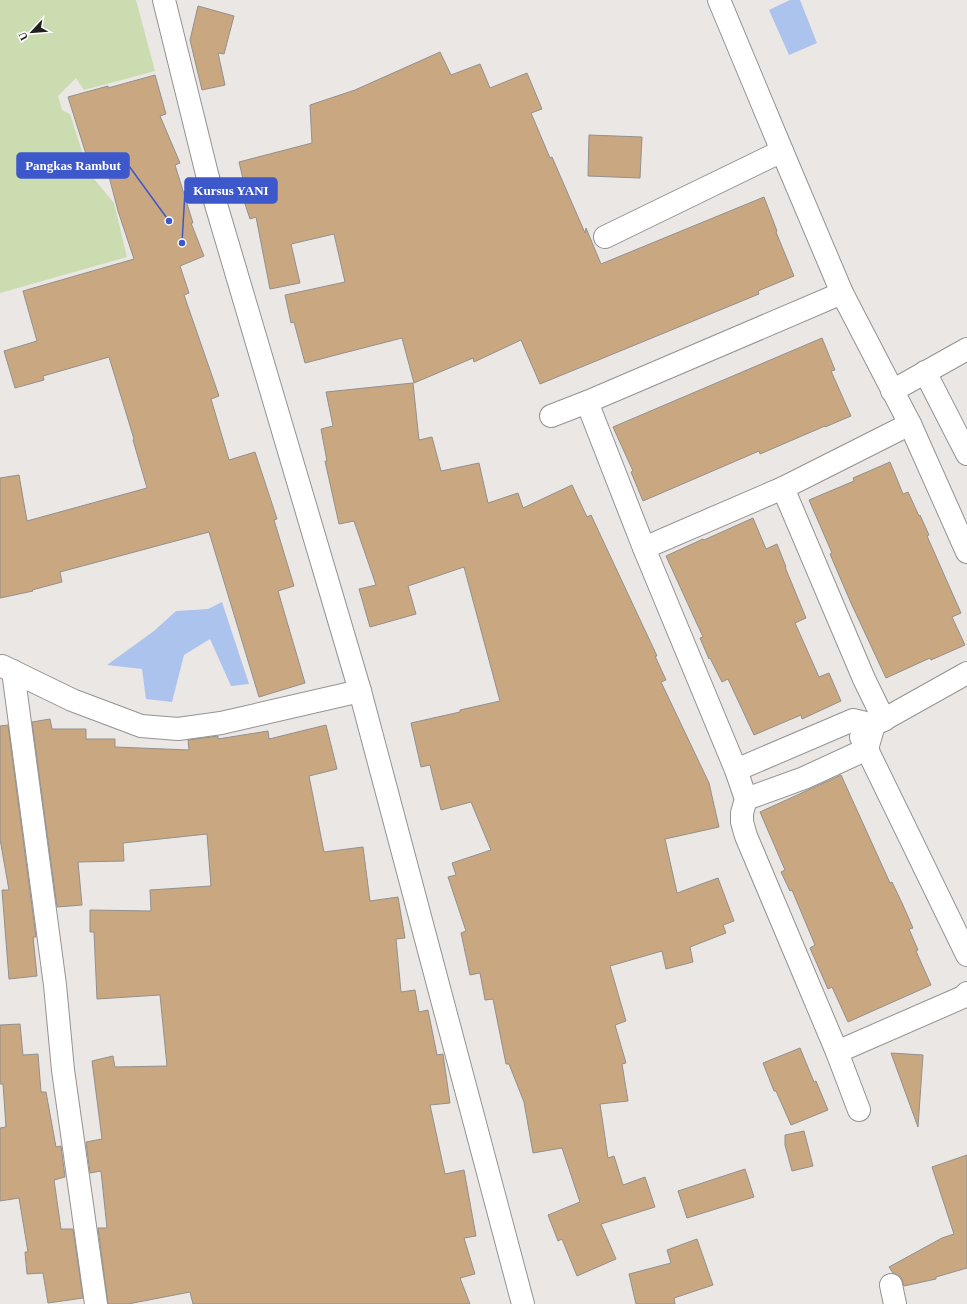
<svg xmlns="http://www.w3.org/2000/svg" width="967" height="1304" font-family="Georgia,serif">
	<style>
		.green { fill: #cbdcb1 }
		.water { fill: #acc3ee }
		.building { fill: #c9a780; stroke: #93908d }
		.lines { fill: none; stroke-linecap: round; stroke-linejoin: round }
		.street-casing { stroke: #959290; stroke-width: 24 }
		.secondary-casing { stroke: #959290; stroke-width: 24 }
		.street { stroke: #fff; stroke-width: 22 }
		.secondary { stroke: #fff; stroke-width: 22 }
		.leader { fill: none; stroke: #3c58ca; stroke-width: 1.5 }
		.callout-dot { fill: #3c58ca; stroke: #fff; stroke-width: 1.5 }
		.callout { fill: #3c58ca; stroke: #3c58ca; stroke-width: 1.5 }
		.callout-label { font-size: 13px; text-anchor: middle; font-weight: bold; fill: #fff }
	</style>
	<rect width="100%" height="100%" fill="#eae7e4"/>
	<path class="green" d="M0 0H136L155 71 84 90 76 78 58 96 62 110 70 114 89 173 114 203 127 257 0 293Z"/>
	<g class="water">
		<path d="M790 0H800L817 43 789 55 769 10Z"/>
		<path d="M222 602 249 684 231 686 210 639 184 655 172 702 146 699 142 669 107 665 154 631 176 611 208 609Z"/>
	</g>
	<g class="building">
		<path d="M198 6 234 16 224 54 218 53 225 85 202 90 190 40Z"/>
		<path d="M440 52 451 75 480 64 490 88 527 73 542 109 531 113 550 158 552 157 585 233 586 228 601 264 764 197 777 231 776 232 794 276 758 291 759 294 540 384 521 340 474 362 473 358 414 383 402 338 305 363 294 322 291 323 285 295 345 282 334 234 291 244 300 283 270 289 256 217 250 219 243 198 247 196 239 162 312 143 310 105 355 90Z"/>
		<path d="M155 75 166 114 160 116 180 163 175 165 193 223H191L204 256 180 266 189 293 184 295 219 396 211 399 229 460 255 452 277 519 274 520 294 586 278 591 305 683 259 697 209 532 60 572 62 582 32 590 33 591 0 598V478L19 475 27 521 147 488 133 440 134 439 109 357 43 376 44 380 15 388 4 351 37 341 23 291 134 259 118 211 106 165 91 170 68 97 108 86V88Z"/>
		<path d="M589 135 642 137 640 178 588 176Z"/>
		<path d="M822 338 835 370 831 371 851 416 825 427V426L760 454 759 451 643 501 631 472 633 471 613 427Z"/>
		<path d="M413 383 419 440 432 437 441 471 479 463 488 503 518 493 523 508 572 485 587 517 591 515 657 656H655L666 680 661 682 709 783 719 827 665 839 677 893 718 878 734 921 723 925 726 933 690 947 693 962 666 969 662 951 610 966 626 1021 615 1025 626 1063 622 1064 628 1101 600 1104 608 1158 614 1156 623 1185 645 1177 655 1207 601 1224 616 1259 577 1276 562 1239 558 1241 548 1215 580 1202 562 1148 533 1153 524 1102 509 1064H506L493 999 485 1000 480 973 470 975 461 933 466 931 448 877 456 875 452 863 491 850 471 802 441 810 430 765 421 767 411 723 460 712V710L500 701 464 567 408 586 416 614 370 627 359 589 376 585 354 521 339 524 325 461H327L321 429 333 426 326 392Z"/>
		<path d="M890 462 903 494 908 492 919 516 920 515 929 535 927 536 961 613 952 617 965 645 931 660 930 658 886 678 851 603 830 554 832 553 809 500 854 481 853 478Z"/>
		<path d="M753 518 766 549 777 544 786 567H785L806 618 795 623 819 677 829 673 841 701 802 719 801 715 754 735 728 679 722 682 710 658 709 659 700 638 703 637 666 556 703 539 704 540Z"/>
		<path d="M50 719 52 729H86V739H115V747L189 750 188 740 218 736V739L268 731 269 739 326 725 337 769 309 776 324 852 363 847 370 901 398 897 405 938 396 939 401 992 415 990 419 1012 428 1010 437 1055 443 1054 450 1103 430 1105 445 1174 464 1170 476 1236 464 1238 475 1274 460 1278 470 1304H193L190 1292 128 1304H108L98 1228H107L101 1171 90 1173 86 1142 102 1139 92 1061 113 1056 115 1067 167 1066 160 995 97 999 94 932H90V910L151 911 150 890 211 886 207 834 123 843 124 861 78 862 82 905 57 907 32 722Z"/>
		<path d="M8 725 36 937H33L37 976 9 979 2 890H9L0 839V726Z"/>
		<path d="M841 775 890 883 892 882 902 903 913 928 909 929 918 950 916 951 931 985 848 1022 832 987 828 989 810 948 815 945 792 890 790 891 781 872 785 870 760 812Z"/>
		<path d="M20 1024 23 1055 38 1054 41 1092H46L56 1147 61 1146 65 1177 54 1180 61 1229H73L83 1298 48 1303 43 1273 27 1274 25 1252H28L19 1198 0 1201V1128L6 1127 3 1084H0V1025Z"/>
		<path d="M800 1048 814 1082 816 1081 828 1110 791 1125 776 1091H774L763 1063Z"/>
		<path d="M891 1053 923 1055 918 1127Z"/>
		<path d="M804 1131 813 1166 792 1171 785 1145V1135Z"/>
		<path d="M967 1155V1268L936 1277V1279L904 1286 901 1277 893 1273 889 1267 942 1238 954 1234 932 1167Z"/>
		<path d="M745 1169 754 1197 687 1218 678 1191Z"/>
		<path d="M697 1239 713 1285 674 1298 675 1304H636L629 1274 671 1263 667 1250Z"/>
	</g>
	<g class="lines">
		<g class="street-casing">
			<g id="street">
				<path d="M605 237 782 151"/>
				<path d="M842 293 587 402 644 548 736 770 746 799 742 813V822L746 836 837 1052 859 1110"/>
				<path d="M925 372 967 454"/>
				<path d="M892 391 967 349"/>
				<path d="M551 416 587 402"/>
				<path d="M910 424 967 552"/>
				<path d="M783 488 864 679 884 720"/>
				<path d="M644 548 783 488 910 424 842 293 782 151 719 0"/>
				<path d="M2 666 72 700 141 726 178 729 221 723 360 691"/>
				<path d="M13 671 55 985 63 1070 96 1304"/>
				<path d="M874 725 967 673"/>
				<path d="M861 737 967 955"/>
				<path d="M736 770 853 720 874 725 867 749 804 778 746 799"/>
				<path d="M837 1052 963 997 967 993"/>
				<path d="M891 1285 895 1304"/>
			</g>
		</g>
		<g class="secondary-casing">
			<path id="secondary" d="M164 0 207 174 360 691 523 1304"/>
		</g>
		<use href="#street" class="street"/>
		<use href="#secondary" class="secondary"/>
	</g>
	<path class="leader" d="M169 221L129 166M182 243L185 191"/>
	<g class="callout-dot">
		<circle cx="169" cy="221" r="4"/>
		<circle cx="182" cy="243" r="4"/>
	</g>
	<g class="callout">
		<rect x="17" y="153" width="112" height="25" rx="4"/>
		<rect x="185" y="178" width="92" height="25" rx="4"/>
	</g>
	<g class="callout-label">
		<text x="73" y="170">Pangkas Rambut</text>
		<text x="231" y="195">Kursus YANI</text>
	</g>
	<g transform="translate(32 32) rotate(244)" stroke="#ffffff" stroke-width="3" paint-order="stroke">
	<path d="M0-3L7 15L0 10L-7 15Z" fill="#21201f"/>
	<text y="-6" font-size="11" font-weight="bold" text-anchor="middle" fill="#21201f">U</text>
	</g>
</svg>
